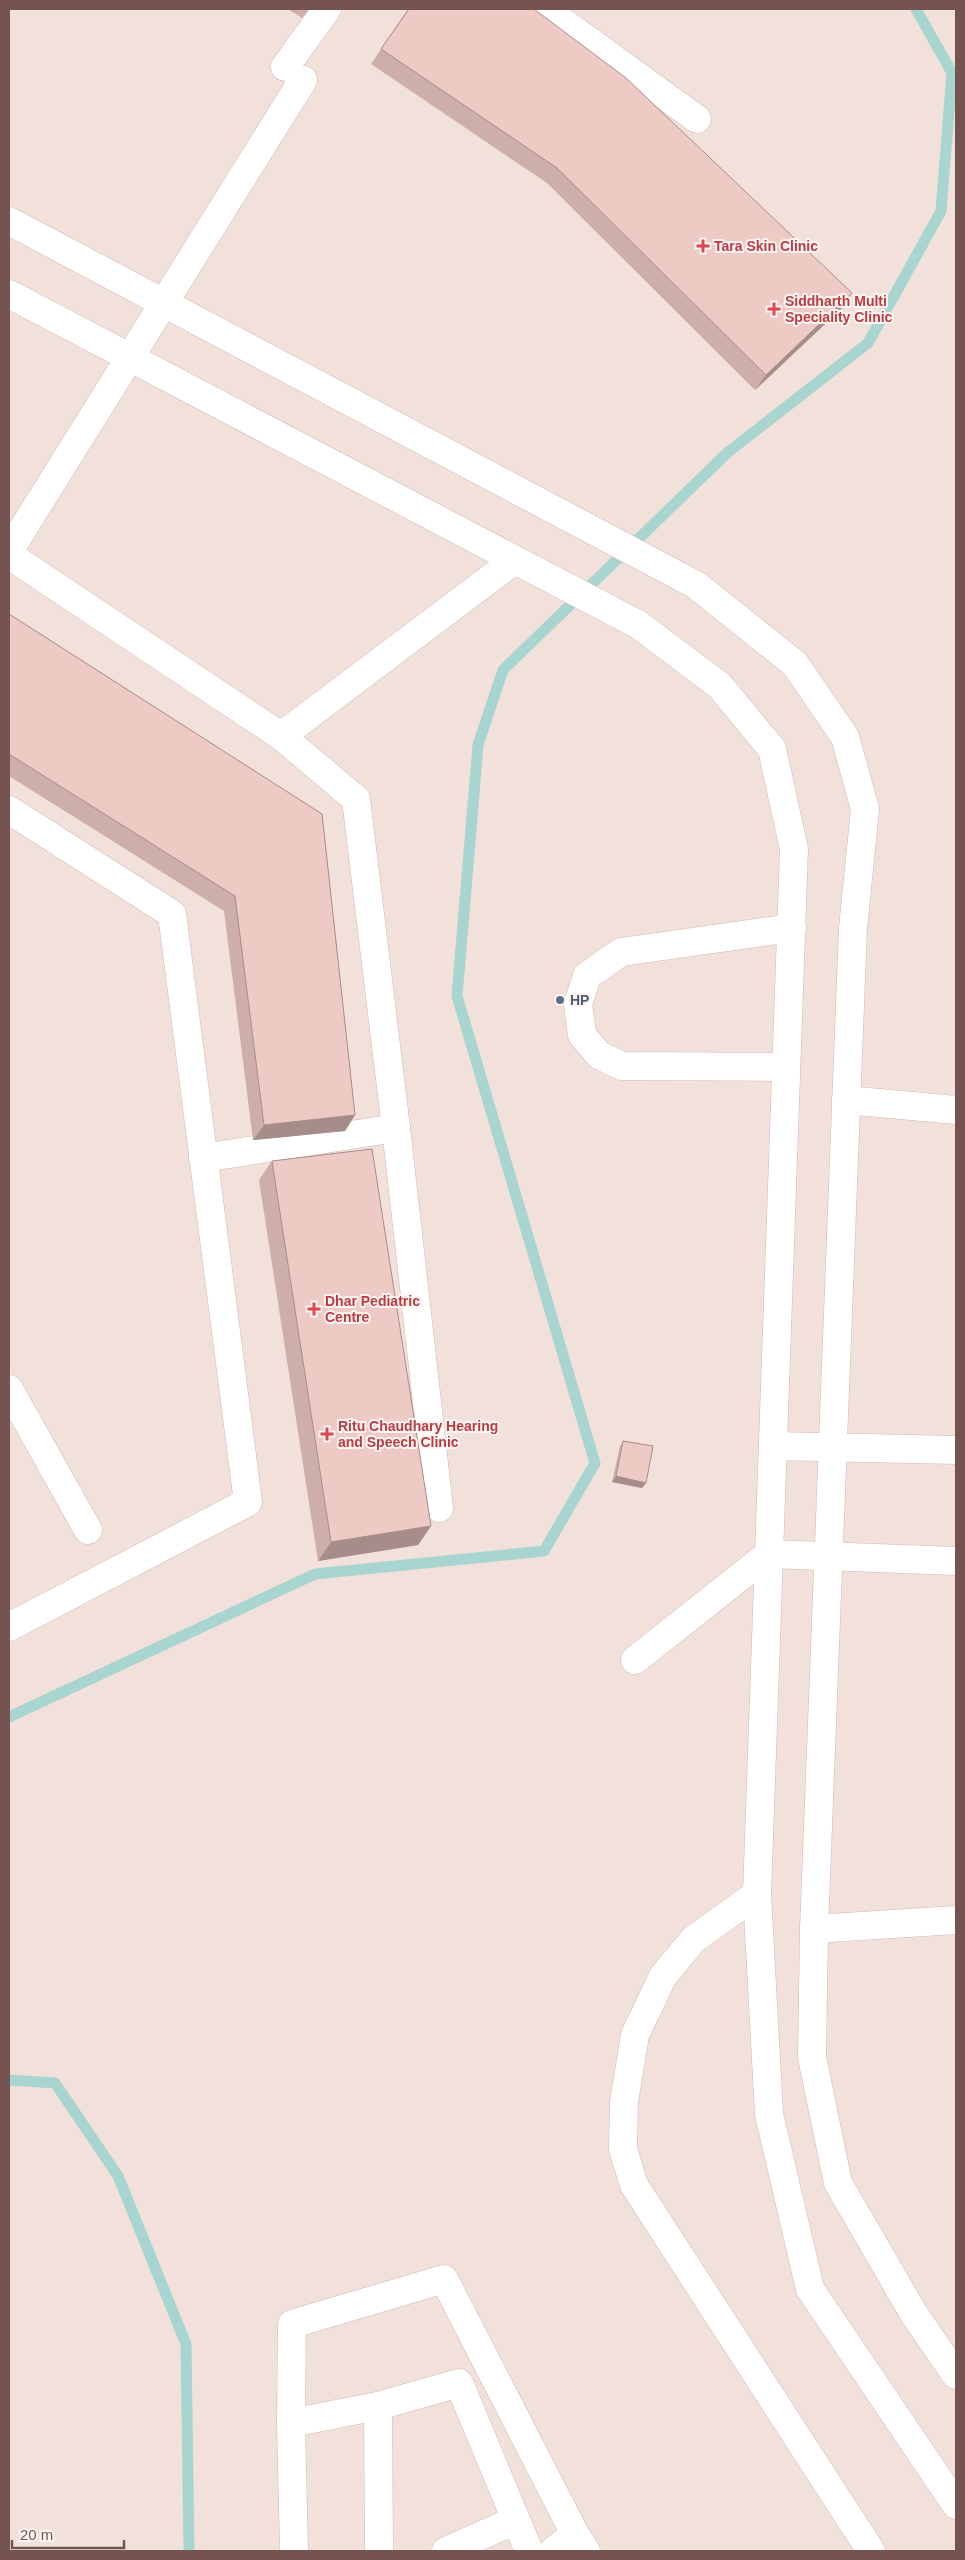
<svg xmlns="http://www.w3.org/2000/svg" width="965" height="2560" font-family="Helvetica,sans-serif">
	<style>
		.residential { fill: #f2e1da }
		.lines { fill: none; stroke-linecap: round; stroke-linejoin: round }
		.stream { stroke: #a8d5cf; stroke-width: 11 }
		.minor-casing { stroke: #cfb9b4; stroke-width: 29 }
		.minor { stroke: #fff; stroke-width: 28 }
		.wall { fill: #cdaea9 }
		.shaded-wall { fill: #a78d8a }
		.building { fill: #eecac5; stroke: #a78d8a }
		.health-dot { fill: #e0444e; stroke: #fef6f2; stroke-width: 2 }
		.service-dot { fill: #5c6f8a; stroke: #fef6f2; stroke-width: 2 }
		.labels { text-anchor: middle; stroke-width: 4; stroke-linejoin: round; paint-order: stroke }
		.health-label { font-size: 14px; font-weight: bold; fill: #be3a42; stroke: #fef6f2; text-anchor: start }
		.service-label { font-size: 14px; font-weight: bold; fill: #4e5e75; stroke: #fef6f2; text-anchor: start }
	</style>
	<rect width="100%" height="100%" fill="#fbf1eb"/>
	<rect class="residential" x="9" y="9" width="947" height="2542"/>
	<g class="lines">
		<g class="stream">
			<path d="M9 1717 315 1574 544 1551 595 1463 457 996 478 745 503 670 727 453 868 343 941 211 952 73 916 9"/>
			<path d="M9 2080 55 2083 118 2176 186 2344 189 2551"/>
		</g>
		<g class="minor-casing">
			<g id="minor">
				<path d="M545 9 697 119"/>
				<path d="M285 67 327 9"/>
				<path d="M9 221 696 585 795 664 845 737 865 809 853 928 814 1929 812 2057 838 2183 914 2314 956 2375"/>
				<path d="M9 294 639 625 720 686 772 749 794 849 757 1894 769 2114 810 2289 956 2505"/>
				<path d="M9 551 303 80"/>
				<path d="M9 555 281 736 356 799 396 1128 439 1508"/>
				<path d="M281 736 515 560"/>
				<path d="M9 810 172 914 248 1502 9 1627"/>
				<path d="M786 1067 622 1066 599 1055 582 1035 578 1004 587 976 621 952 792 928"/>
				<path d="M846 1100 956 1110"/>
				<path d="M203 1158 396 1128"/>
				<path d="M9 1389 88 1530"/>
				<path d="M773 1446 956 1450"/>
				<path d="M635 1660 769 1554 956 1561"/>
				<path d="M757 1894 694 1939 663 1976 635 2035 624 2102 623 2149 634 2185 871 2551"/>
				<path d="M814 1929 956 1920"/>
				<path d="M378 2406 379 2551"/>
				<path d="M291 2423 378 2406 459 2383 529 2551"/>
				<path d="M294 2551 291 2423 292 2324 444 2279 575 2534 586 2551"/>
				<path d="M446 2551 516 2520"/>
				<path d="M553 2551 575 2534"/>
			</g>
		</g>
		<use href="#minor" class="minor"/>
	</g>
	<g class="wall">
		<path d="M288 9H309L302 18Z"/>
		<path d="M408 9 842 308 755 390 547 183 371 64Z"/>
		<path d="M9 614 322 814 355 1115 345 1131 253 1140 224 911 9 776Z"/>
		<path d="M272 1161 431 1526 418 1545 318 1561 259 1180Z"/>
		<path d="M623 1441 646 1483 642 1488 612 1482 620 1446Z"/>
	</g>
	<g class="shaded-wall">
		<path d="M852 293 842 308 755 390 766 375Z"/>
		<path d="M355 1115 345 1131 253 1140 264 1125Z"/>
		<path d="M616 1476 646 1483 642 1488 612 1482Z"/>
		<path d="M431 1526 418 1545 318 1561 331 1542Z"/>
	</g>
	<g class="building">
		<path d="M409 9H534L626 78 852 293 766 375 557 168 381 49Z"/>
		<path d="M9 614 322 814 355 1115 264 1125 235 896 9 754Z"/>
		<path d="M372 1149 431 1526 331 1542 272 1161Z"/>
		<path d="M623 1441 653 1446 646 1483 616 1476Z"/>
	</g>
	<g class="health-dot">
		<path d="M700.5 238.5h5v5h5v5h-5v5h-5v-5h-5v-5h5z"/>
		<path d="M771.5 301.5h5v5h5v5h-5v5h-5v-5h-5v-5h5z"/>
		<path d="M311.5 1301.5h5v5h5v5h-5v5h-5v-5h-5v-5h5z"/>
		<path d="M324.5 1426.5h5v5h5v5h-5v5h-5v-5h-5v-5h5z"/>
	</g>
	<circle class="service-dot" cx="560" cy="1000" r="5"/>
	<g class="labels">
		<g class="health-label">
			<text x="714" y="251">Tara Skin Clinic</text>
			<text x="785" y="306">Siddharth Multi<tspan x="785" dy="16">Speciality Clinic</tspan></text>
			<text x="325" y="1306">Dhar Pediatric<tspan x="325" dy="16">Centre</tspan></text>
			<text x="338" y="1431">Ritu Chaudhary Hearing<tspan x="338" dy="16">and Speech Clinic</tspan></text>
		</g>
		<g class="service-label">
			<text x="570" y="1005">HP</text>
		</g>
	</g>
	<rect width="965" height="2560" fill="none" stroke="#755350" stroke-width="20"/>
	<path d="M12 2540v8h112v-8" fill="none" stroke="#755350" stroke-width="2.5"/>
	<text x="20" y="2540" font-size="15" fill="#755350" stroke="#fef6f2" stroke-width="4" paint-order="stroke">20 m</text>
</svg>
